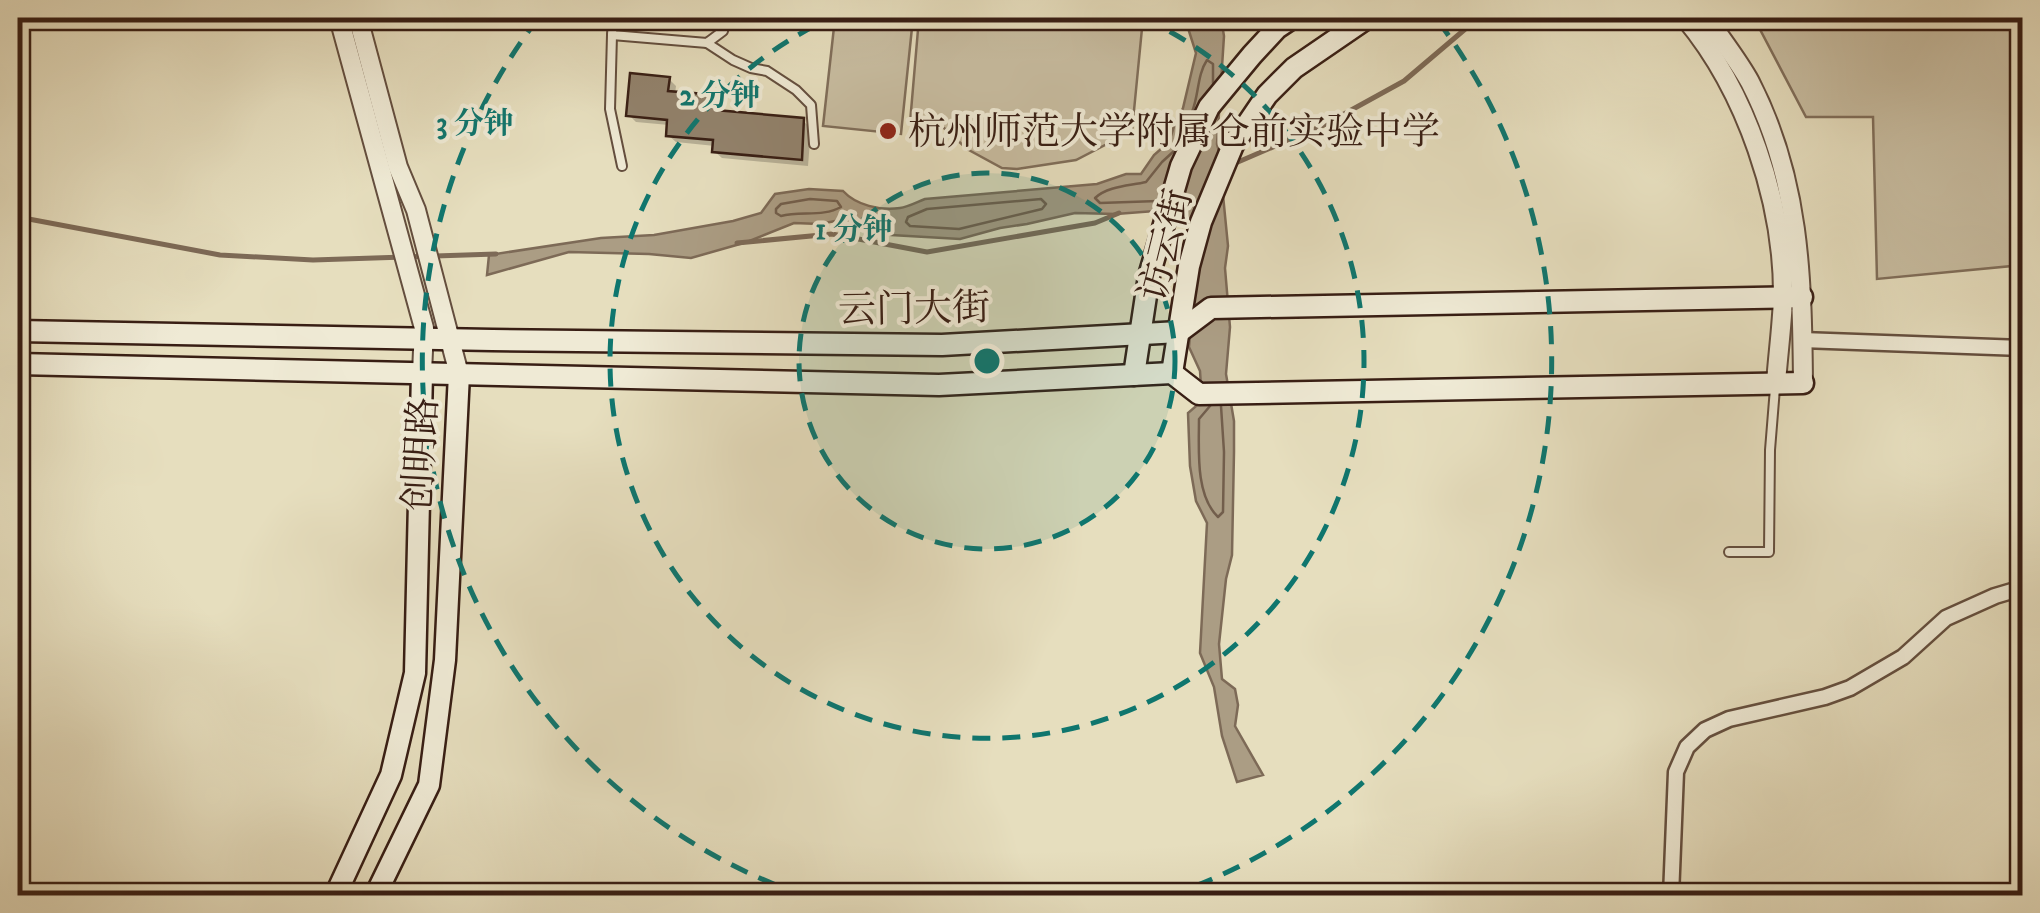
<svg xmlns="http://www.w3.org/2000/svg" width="2040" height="913" font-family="'IM FELL DW Pica','Noto Serif SC',serif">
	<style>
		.green { fill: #c8bda1; stroke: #806e5a; stroke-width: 2.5 }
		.water { fill: #ab9d84; stroke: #7d6a57; stroke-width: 2.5 }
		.shadow { fill: #0003 }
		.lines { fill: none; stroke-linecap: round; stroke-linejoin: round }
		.shore { stroke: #725e4c; stroke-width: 2.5 }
		.stream { stroke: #7d6a57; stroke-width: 5 }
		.building { fill: #92826c; stroke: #381e14; stroke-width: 2.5 }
		.service-casing { stroke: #644e3e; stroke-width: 12 }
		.minor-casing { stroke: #644e3e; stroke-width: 19 }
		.tertiary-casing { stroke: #644e3e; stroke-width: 22 }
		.secondary-casing { stroke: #381e14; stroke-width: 25 }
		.service { stroke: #efead5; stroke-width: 8 }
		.minor { stroke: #efead5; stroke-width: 14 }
		.tertiary { stroke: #efead5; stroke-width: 18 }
		.secondary { stroke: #efead5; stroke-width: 20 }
		.ring { fill: none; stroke: #0f766e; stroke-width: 5; stroke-dasharray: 18 12 }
		.poi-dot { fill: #8f2418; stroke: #efead5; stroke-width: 4 }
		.labels { text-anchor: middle; stroke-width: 8; stroke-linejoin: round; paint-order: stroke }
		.poi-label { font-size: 38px; fill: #381e14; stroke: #efead5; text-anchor: start }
		.street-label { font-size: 38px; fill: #381e14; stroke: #efead5 }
		.centre { fill: #0f766e; stroke: #efead5; stroke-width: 5 }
		.ring-label { font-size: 30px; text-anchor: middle; font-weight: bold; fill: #0f766e; stroke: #efead5; stroke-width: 8; stroke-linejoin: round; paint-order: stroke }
	</style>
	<rect width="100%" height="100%" fill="#e6debe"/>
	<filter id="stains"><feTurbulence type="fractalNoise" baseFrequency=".002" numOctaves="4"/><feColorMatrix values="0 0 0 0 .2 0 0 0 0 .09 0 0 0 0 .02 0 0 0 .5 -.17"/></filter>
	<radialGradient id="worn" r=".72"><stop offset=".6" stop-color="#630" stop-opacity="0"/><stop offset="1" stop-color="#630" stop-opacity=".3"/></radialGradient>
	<g class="green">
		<path d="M835 18H913L901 134 823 126Z"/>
		<path d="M919 18H1143L1132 131 1076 160 1017 169 1002 168 967 149 944 128 910 123Z"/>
		<path d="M1754 18H2022V265L1877 279 1873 117H1806Z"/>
	</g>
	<path class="water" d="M1188 18H1221L1224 36 1217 144 1224 170 1223 195 1228 246 1225 268 1230 327 1226 374 1234 421V452L1232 555 1226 579 1219 644 1222 679 1235 689 1238 705 1235 726 1263 775 1237 782 1222 736 1214 687 1200 653 1207 523 1196 501 1190 466 1188 413 1202 401 1200 371 1189 347 1195 278 1188 224 1181 209 1116 214 1075 213 1027 224 1000 228 960 239 891 235 856 220H840L820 224 794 223 747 242 691 258 649 254 569 252 487 275 489 255 601 238 654 235 733 221 761 213 775 194 809 189 843 191C856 205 880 211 900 208 908 207 917 202 925 199L1097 184 1126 174H1141L1154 155 1169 142 1175 123 1183 108 1196 53 1188 28Z"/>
	<g class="shadow">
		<path d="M638 18H718L717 27Z"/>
		<path d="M669 79 676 86 675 94 717 97 724 105 723 113 803 121 811 128 808 166 722 158 714 151 715 146 676 142 668 135 669 125 636 122 629 115Z"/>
	</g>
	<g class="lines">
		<g class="shore">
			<path d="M1181 137C1184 127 1189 121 1192 112 1199 95 1197 75 1207 60L1213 64V83"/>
			<path d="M810 199 837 201 841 207C823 217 801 211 781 216L776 213V209L781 204Z"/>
			<path d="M1041 199 1046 204 1042 209 959 229 910 226 906 222 908 217 927 209Z"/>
			<path d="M1158 201 1100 203 1095 198C1108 186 1129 186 1146 182L1162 162 1174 151"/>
			<path d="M1210 406 1199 419C1199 449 1195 495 1218 517L1223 512 1224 452 1221 406"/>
		</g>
		<g class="stream">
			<path d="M1231 165 1324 125 1404 81 1470 25 1496 18"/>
			<path d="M18 217 220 255 313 260 496 254"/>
			<path d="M737 243 832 234 927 252 1095 223 1119 213"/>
		</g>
	</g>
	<path class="building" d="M630 73 670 77 668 91 718 95 716 110 804 118 802 160 712 152 713 140 666 136 667 120 626 116Z"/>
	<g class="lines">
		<g class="service-casing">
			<g id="service">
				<path d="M613 18 612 35 707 43 723 31 726 18"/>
				<path d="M612 35 610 109 622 166"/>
				<path d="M707 43 733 60 751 68 767 71 796 90 811 105 814 144"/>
				<path d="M1729 552H1769L1770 450 1775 388"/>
			</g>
		</g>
		<g class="minor-casing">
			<g id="minor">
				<path d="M1802 340 2022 348"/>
				<path d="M1671 896 1676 772 1687 747 1705 730 1729 719 1825 697 1850 688 1903 657 1946 618 1995 596 2022 588"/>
			</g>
		</g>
		<g class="tertiary-casing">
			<g id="tertiary">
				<path d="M339 18 424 328 422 373"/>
				<path d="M358 18 398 167 416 210 459 374"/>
				<path d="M1685 18C1746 91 1784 202 1783 298 1782 326 1778 355 1776 383"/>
				<path d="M1707 18C1721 39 1738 60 1750 82 1800 179 1802 276 1803 383"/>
			</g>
		</g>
		<g class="secondary-casing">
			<g id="secondary">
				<path d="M18 331 492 340 942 345 1179 332 1211 308 1802 297"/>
				<path d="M18 364 939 385 1172 373 1199 394 1803 383"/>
				<path d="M1172 373 1189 266 1201 222 1233 145 1267 95 1294 68 1367 18"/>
				<path d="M1134 375 1149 276 1181 166 1209 107 1252 55 1277 28 1292 18"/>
				<path d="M335 896 391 775 415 673 422 373"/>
				<path d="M375 896 429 785 445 660 459 374"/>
			</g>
		</g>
		<use href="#service" class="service"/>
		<use href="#minor" class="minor"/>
		<use href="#tertiary" class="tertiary"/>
		<use href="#secondary" class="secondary"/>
	</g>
	<circle cx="987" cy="361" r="188" fill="#0f766e" fill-opacity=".12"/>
	<g class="ring">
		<circle cx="987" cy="361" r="188"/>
		<path d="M1143 18A377 377 0 1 1 831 18"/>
		<path d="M803 895A565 565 0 0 1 536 21M1438 21A565 565 0 0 1 1171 895"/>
	</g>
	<circle class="poi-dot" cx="888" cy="131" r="10"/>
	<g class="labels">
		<g class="poi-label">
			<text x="908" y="144">杭州师范大学附属仓前实验中学</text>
		</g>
		<g class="street-label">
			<text transform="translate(1165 245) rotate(-76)" y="13">访云街</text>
			<text transform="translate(914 308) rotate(-1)" y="13">云门大街</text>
			<text transform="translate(420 454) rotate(-87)" y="13">创明路</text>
		</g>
	</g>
	<circle cx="987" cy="361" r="15" class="centre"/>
	<g class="ring-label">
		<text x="720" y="105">2 分钟</text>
		<text x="475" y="133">3 分钟</text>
		<text x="854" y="239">1 分钟</text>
	</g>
	<rect width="2040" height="913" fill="none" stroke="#e6debe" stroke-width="60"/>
	<rect x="20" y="20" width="2000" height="873" fill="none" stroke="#381e14" stroke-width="5"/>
	<rect x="30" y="30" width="1980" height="853" fill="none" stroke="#381e14" stroke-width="2.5"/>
	<rect width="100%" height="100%" filter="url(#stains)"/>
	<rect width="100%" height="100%" fill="url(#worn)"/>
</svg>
